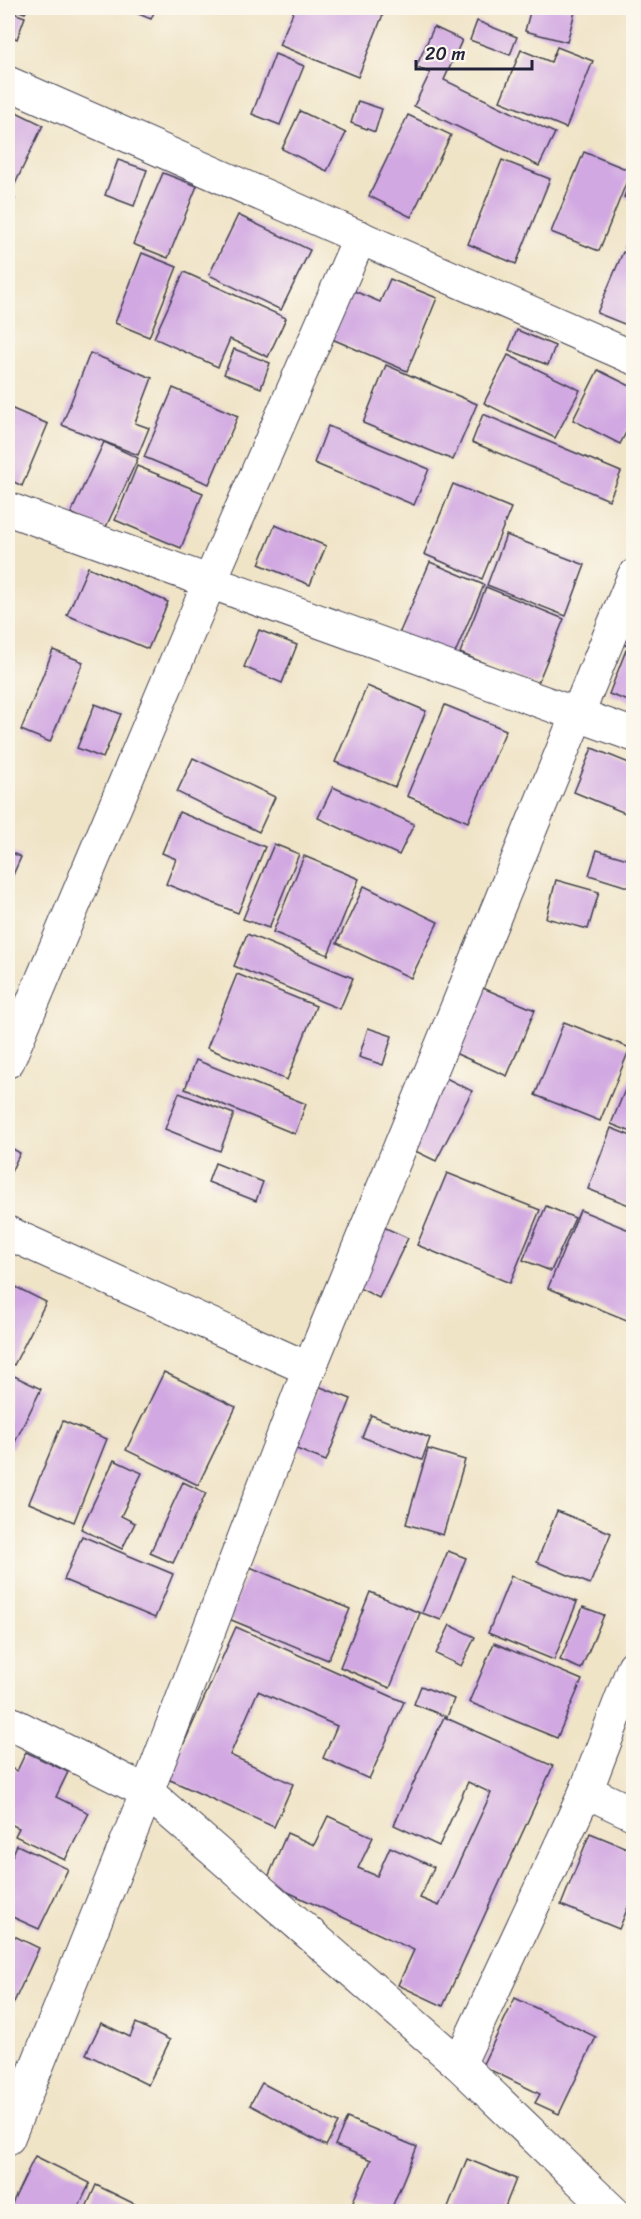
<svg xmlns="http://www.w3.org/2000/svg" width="641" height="2219" font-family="Sriracha,sans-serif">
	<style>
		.building { fill: #d1a8e2 }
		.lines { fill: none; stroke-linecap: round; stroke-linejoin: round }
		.minor-casing { stroke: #413f50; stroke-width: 35 }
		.minor { stroke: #fff; stroke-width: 33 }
	</style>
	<rect width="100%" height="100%" fill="#fbf7ec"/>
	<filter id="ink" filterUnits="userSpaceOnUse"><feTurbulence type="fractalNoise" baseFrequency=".0167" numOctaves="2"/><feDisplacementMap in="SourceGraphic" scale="12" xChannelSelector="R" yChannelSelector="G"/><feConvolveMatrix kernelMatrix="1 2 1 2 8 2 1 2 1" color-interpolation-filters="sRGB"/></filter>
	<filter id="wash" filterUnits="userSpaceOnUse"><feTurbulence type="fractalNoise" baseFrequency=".008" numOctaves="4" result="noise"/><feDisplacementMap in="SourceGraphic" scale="24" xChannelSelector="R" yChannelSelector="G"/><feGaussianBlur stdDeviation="1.35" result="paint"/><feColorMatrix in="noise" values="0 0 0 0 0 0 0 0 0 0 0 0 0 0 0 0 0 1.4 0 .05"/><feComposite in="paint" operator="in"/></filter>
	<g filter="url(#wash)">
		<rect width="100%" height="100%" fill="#f0e4c7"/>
		<g id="blocks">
			<g class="building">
				<path d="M11 8H28L25 13Z"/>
				<path d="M124 8H156L151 19Z"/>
				<path d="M295 8H373L384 12 358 77 279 45Z"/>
				<path d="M531 8H576L567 42 525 31Z"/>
				<path d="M8 11 25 17 17 39 8 35Z"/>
				<path d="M477 21 517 37 510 55 470 40Z"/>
				<path d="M434 27 462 40 444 80 555 133 539 166 414 106 430 73 416 67Z"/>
				<path d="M557 47 593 61 566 128 500 101 521 50 551 62Z"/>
				<path d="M275 54 304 66 280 125 252 114Z"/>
				<path d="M358 101 382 109 375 132 351 123Z"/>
				<path d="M10 109 43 125 14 186 8 183Z"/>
				<path d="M300 111 346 133 327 171 282 149Z"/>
				<path d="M408 115 451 135 411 217 369 196Z"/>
				<path d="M584 152 631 171 599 251 551 232Z"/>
				<path d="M118 160 147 170 134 206 105 195Z"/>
				<path d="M502 160 550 179 516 264 468 244Z"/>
				<path d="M163 173 197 186 168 258 133 244Z"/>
				<path d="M634 173V201L624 197Z"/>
				<path d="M8 196 15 199 8 215Z"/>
				<path d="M238 215 310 250 281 310 209 275Z"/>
				<path d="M633 227H634V252L625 248Z"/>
				<path d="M623 252 634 257V328L597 313Z"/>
				<path d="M142 253 177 267 149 337 115 323Z"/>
				<path d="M184 272 286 318 268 357 230 339 218 367 154 338Z"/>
				<path d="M390 279 437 298 407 371 332 339 352 290 380 302Z"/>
				<path d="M517 330 555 346 548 365 509 350Z"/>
				<path d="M234 349 270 363 261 388 224 374Z"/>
				<path d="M90 353 152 378 135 423 149 428 138 455 62 425Z"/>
				<path d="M508 355 580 390 555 438 484 403Z"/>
				<path d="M386 365 477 404 453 460 363 423Z"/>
				<path d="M598 370 634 388V417L620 444 573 420Z"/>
				<path d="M173 388 238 416 209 484 144 457Z"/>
				<path d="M8 407 48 424 22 486 8 479Z"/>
				<path d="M483 414 621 472 609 500 472 442Z"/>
				<path d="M328 426 429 469 414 505 314 463Z"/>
				<path d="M104 442 138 458 105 529 71 513Z"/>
				<path d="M137 466 203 493 181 548 115 520Z"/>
				<path d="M453 484 511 508 482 579 424 554Z"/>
				<path d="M275 525 326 546 310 585 259 564Z"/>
				<path d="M506 535 585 565 566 616 487 585Z"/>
				<path d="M430 562 484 585 453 658 399 634Z"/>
				<path d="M88 567 168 602 148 649 67 615Z"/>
				<path d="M486 587 564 619 537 685 460 653Z"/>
				<path d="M634 620V649L609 638Z"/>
				<path d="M259 630 297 645 282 683 244 667Z"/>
				<path d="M53 650 83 662 50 742 21 730Z"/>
				<path d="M626 650 634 653V703L609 694Z"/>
				<path d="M367 686 426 711 395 787 335 762Z"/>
				<path d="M95 704 121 714 103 758 77 748Z"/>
				<path d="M445 705 506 730 468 822 407 796Z"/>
				<path d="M592 748 634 765V807L630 815 574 792Z"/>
				<path d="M193 758 275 797 259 832 177 792Z"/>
				<path d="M333 787 414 824 399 855 318 818Z"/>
				<path d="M179 812 265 847 238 913 166 884 176 859 162 853Z"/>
				<path d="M274 844 299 854 269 928 243 919Z"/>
				<path d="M597 850 634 861V889L589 875Z"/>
				<path d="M8 851 21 857 8 886Z"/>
				<path d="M304 856 359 879 328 955 273 932Z"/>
				<path d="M556 880 599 892 588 929 546 918Z"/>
				<path d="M364 886 438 922 411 978 337 943Z"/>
				<path d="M247 934 353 978 340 1009 234 966Z"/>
				<path d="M237 974 316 1006 287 1080 207 1048Z"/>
				<path d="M478 986 535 1010 507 1076 450 1051Z"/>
				<path d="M564 1022 630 1048 600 1121 535 1095Z"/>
				<path d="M368 1028 392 1036 383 1065 359 1057Z"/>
				<path d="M196 1060 306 1104 295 1134 185 1089Z"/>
				<path d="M634 1068V1133L611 1124Z"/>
				<path d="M444 1077 472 1091 436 1161 409 1148Z"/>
				<path d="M179 1093 234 1114 220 1151 165 1129Z"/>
				<path d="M611 1128 634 1137V1207L588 1189Z"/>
				<path d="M8 1146 20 1153 8 1178Z"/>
				<path d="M215 1163 263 1182 256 1201 208 1182Z"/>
				<path d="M447 1173 540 1210 510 1283 417 1245Z"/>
				<path d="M546 1206 575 1218 551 1271 523 1260Z"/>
				<path d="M580 1210 634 1232V1323L548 1288Z"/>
				<path d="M379 1225 408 1238 379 1298 351 1284Z"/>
				<path d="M8 1283 46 1302 14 1365 8 1361Z"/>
				<path d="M164 1372 236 1407 198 1485 126 1450Z"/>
				<path d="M8 1373 41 1389 12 1448 8 1446Z"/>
				<path d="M318 1386 351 1399 326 1461 294 1448Z"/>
				<path d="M371 1415 430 1438 422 1460 362 1437Z"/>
				<path d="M63 1421 107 1439 74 1522 29 1503Z"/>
				<path d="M428 1449 465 1460 443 1535 406 1524Z"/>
				<path d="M114 1460 142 1473 121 1516 135 1523 122 1549 81 1529Z"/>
				<path d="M183 1482 206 1493 173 1563 150 1553Z"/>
				<path d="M557 1511 611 1533 590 1584 537 1562Z"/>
				<path d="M82 1536 173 1574 155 1618 64 1580Z"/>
				<path d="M448 1551 466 1558 441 1620 422 1613Z"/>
				<path d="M250 1567 350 1609 328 1660 229 1619Z"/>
				<path d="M511 1576 577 1602 554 1660 488 1633Z"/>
				<path d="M370 1592 420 1613 390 1688 340 1667Z"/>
				<path d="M583 1607 604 1615 581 1669 560 1660Z"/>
				<path d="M450 1625 475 1637 461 1666 436 1654Z"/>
				<path d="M236 1627 404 1702 369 1779 323 1758 337 1726 258 1691 230 1755 293 1784 274 1827 168 1779Z"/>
				<path d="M494 1643 582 1680 557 1738 469 1702Z"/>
				<path d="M421 1686 454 1699 447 1717 414 1704Z"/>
				<path d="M444 1717 553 1766 443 2006 398 1985 414 1950 266 1882 287 1833 314 1845 328 1816 373 1837 358 1868 377 1876 390 1847 434 1867 420 1898 439 1906 491 1793 468 1782 439 1846 394 1825Z"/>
				<path d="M26 1752 68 1772 56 1797 89 1813 65 1860 15 1836 19 1828 8 1823V1767L17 1771Z"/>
				<path d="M590 1833 634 1851V1893L619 1929 561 1905Z"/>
				<path d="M17 1845 68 1869 39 1929 8 1915V1865Z"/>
				<path d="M8 1933 39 1948 8 2015Z"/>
				<path d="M515 1998 596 2037 559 2114 535 2103 540 2094 482 2066Z"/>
				<path d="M101 2023 130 2037 136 2023 170 2040 148 2085 86 2054Z"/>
				<path d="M262 2083 338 2123 326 2146 250 2105Z"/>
				<path d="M347 2118 417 2147 390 2212H364L351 2206 371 2160 335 2145Z"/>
				<path d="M35 2156 90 2183 76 2212H8Z"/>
				<path d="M467 2159 516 2179 503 2212H446Z"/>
				<path d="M96 2185 151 2212H84Z"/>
			</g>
		</g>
	</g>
	<g filter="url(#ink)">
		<use href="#blocks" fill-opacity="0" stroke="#413f50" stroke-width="1.5"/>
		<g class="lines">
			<g class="minor-casing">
				<g id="minor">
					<path d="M8 83 634 358"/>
					<path d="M8 509 634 735"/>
					<path d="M8 1061 210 581 360 237"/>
					<path d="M8 1233 309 1369"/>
					<path d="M8 1722 147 1792 459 2064 613 2212"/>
					<path d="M586 1791 634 1814"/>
					<path d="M459 2064 586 1791 634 1666"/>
					<path d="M8 2138 147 1792 309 1369 634 576"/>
				</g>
			</g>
			<use href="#minor" class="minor"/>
		</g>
	</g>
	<rect width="641" height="2219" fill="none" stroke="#fbf7ec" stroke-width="30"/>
	<path d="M416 60v9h116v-9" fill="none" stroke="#22223b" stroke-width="3"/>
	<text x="425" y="60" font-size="18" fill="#22223b" stroke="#fbf7ec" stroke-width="4.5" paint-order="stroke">20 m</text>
</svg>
